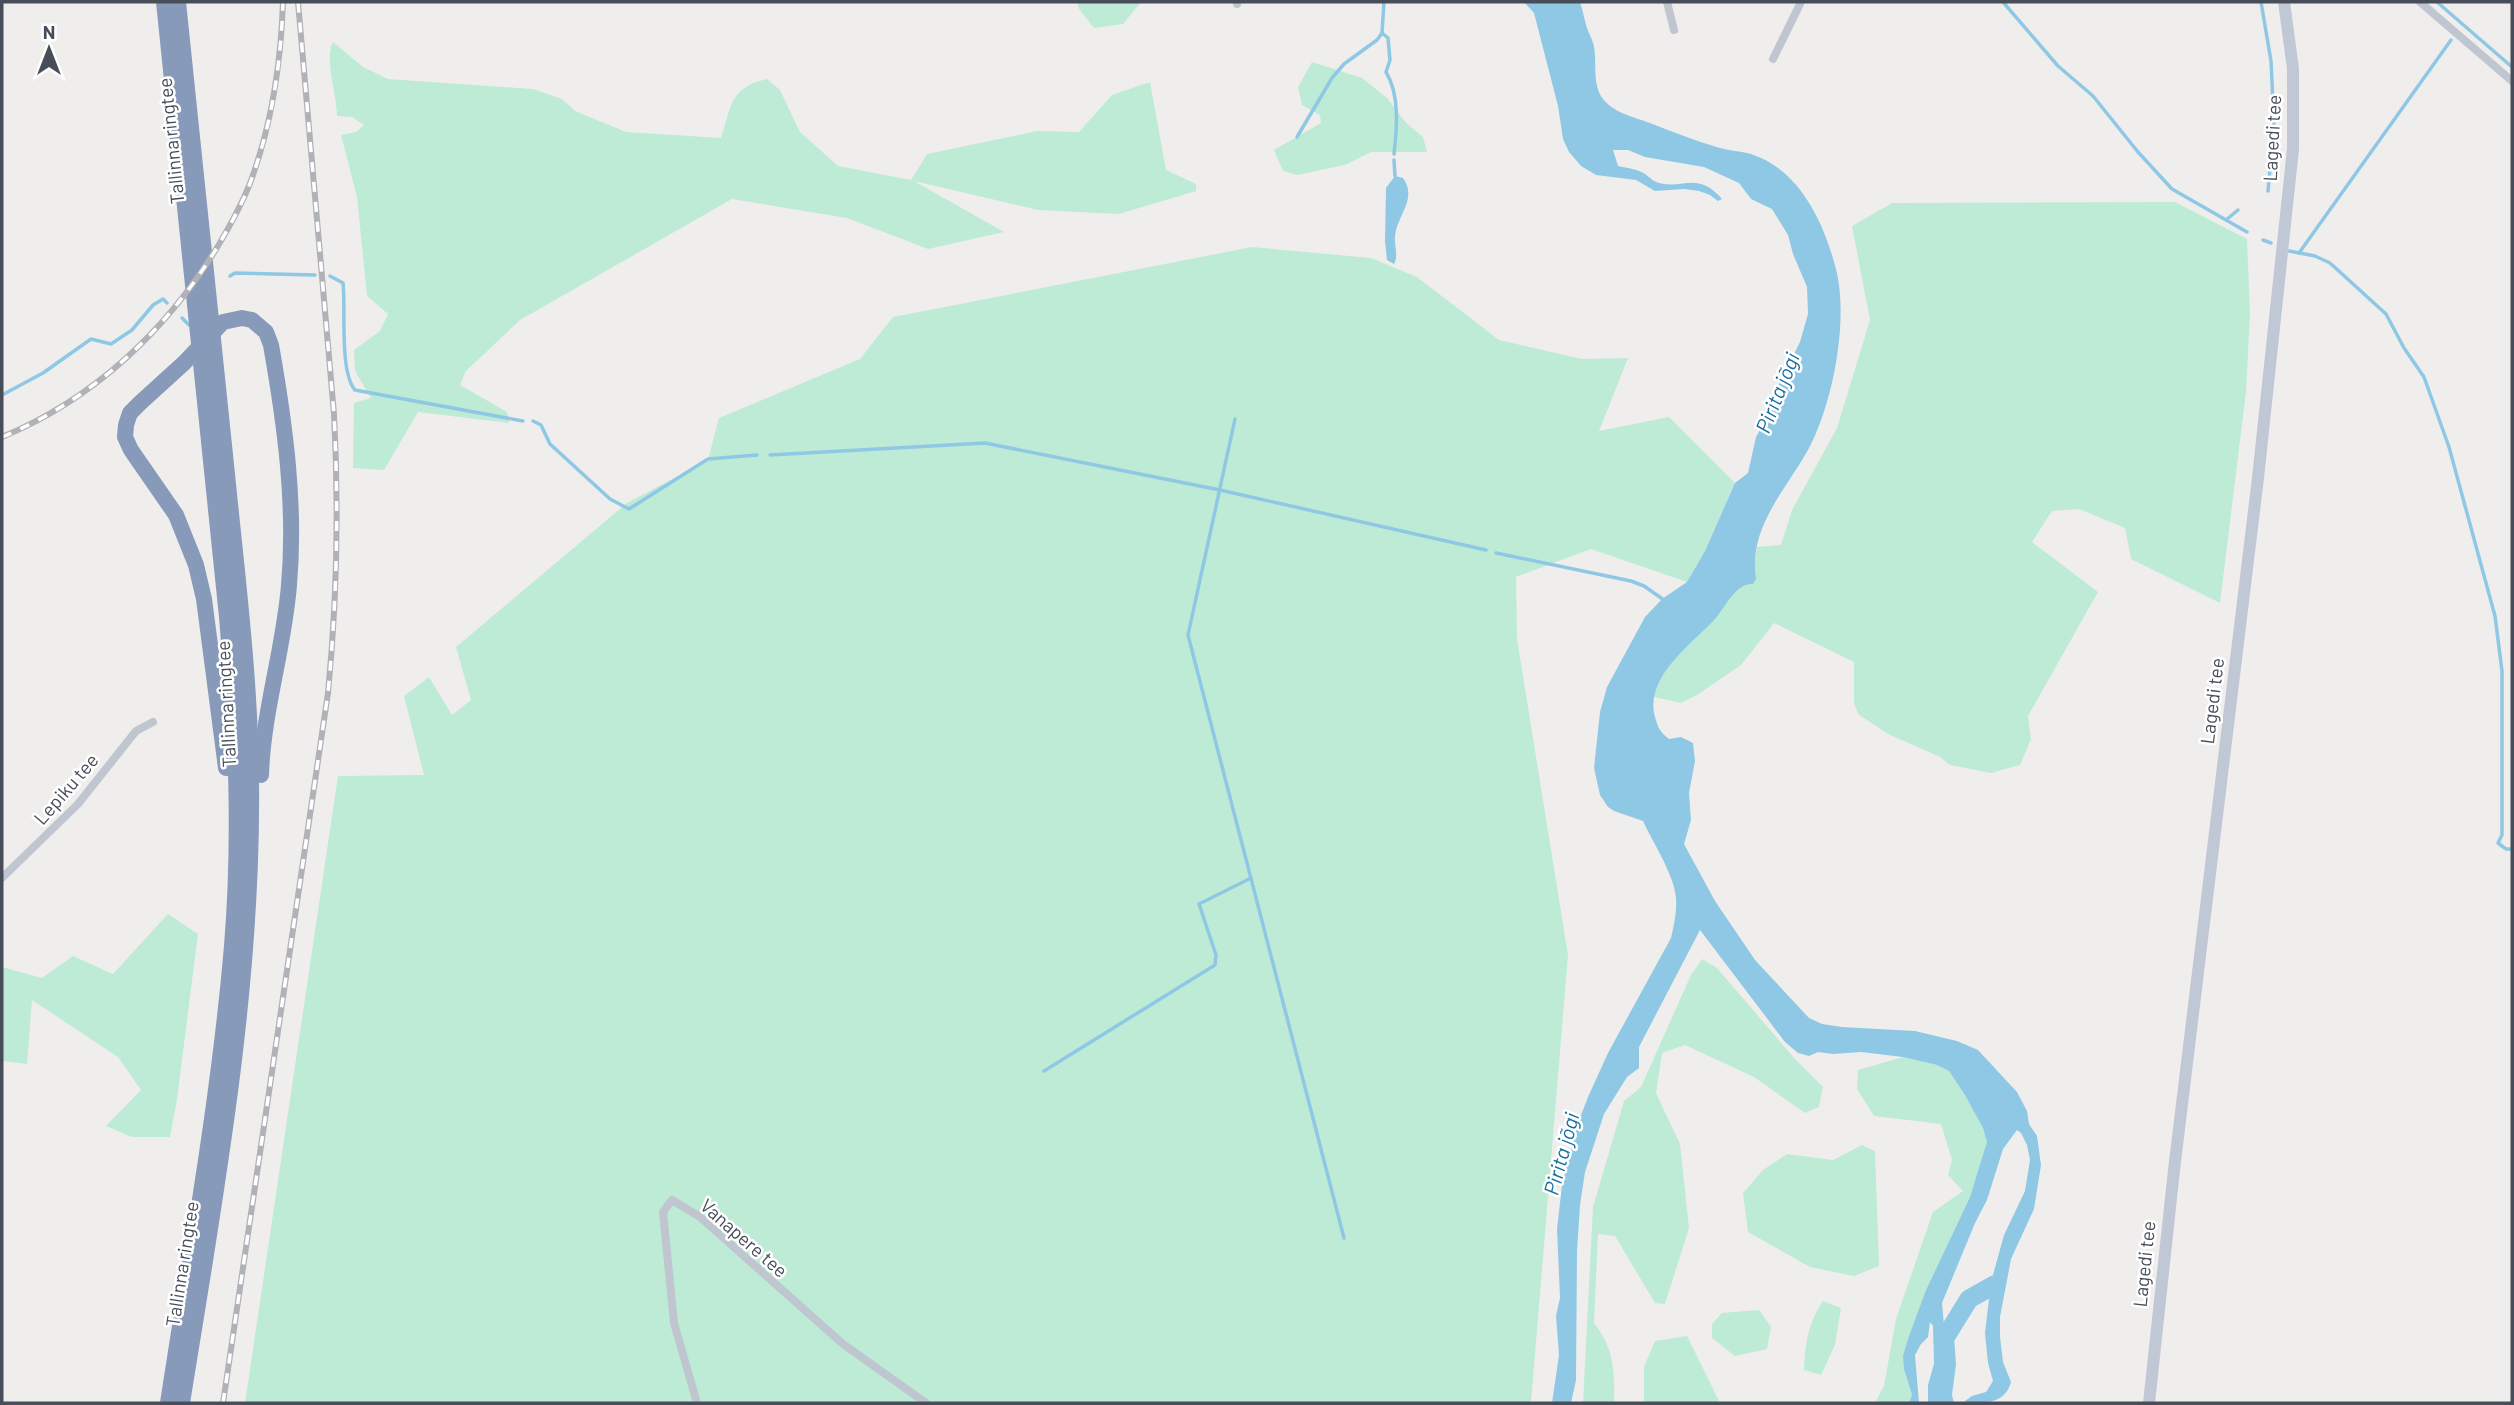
<svg xmlns="http://www.w3.org/2000/svg" width="2514" height="1405" font-family="Barlow,sans-serif">
	<style>
		.green { fill: #beebd5 }
		.water { fill: #8fc8e5 }
		.lines { fill: none; stroke-linecap: round; stroke-linejoin: round }
		.stream { stroke: #8fc8e5; stroke-width: 3.5 }
		.river { stroke: #8fc8e5; stroke-width: 19 }
		.street { stroke: #bfc6cf; stroke-width: 8 }
		.secondary { stroke: #c1c8d5; stroke-width: 12 }
		.highway { stroke: #889ab9; stroke-width: 16 }
		.rail-casing { stroke: #b0b2b7; stroke-width: 6 }
		.rail { stroke: #fff; stroke-width: 3.5; stroke-dasharray: 10; stroke-linecap: butt }
		.labels { text-anchor: middle; stroke-width: 5; stroke-linejoin: round; paint-order: stroke }
		.street-label { font-size: 19px; fill: #474e59; stroke: #fff }
		.water-label { font-size: 21px; font-style: italic; fill: #16709d; stroke: #fff }
	</style>
	<rect width="100%" height="100%" fill="#f0eeed"/>
	<g class="green">
		<path d="M1077 2H1141L1123 24 1094 28 1079 9Z"/>
		<path d="M333 42 363 67 388 79 533 89 562 99 575 111 626 132 721 138C732 105 729 88 767 79L780 90 800 132 838 166 911 180 927 154 1037 131 1079 132 1112 95 1150 82 1166 170 1196 184V191L1119 214 1038 210 914 181 1004 232 928 249 847 218 732 199 520 320 466 371 460 385 507 412 509 423 418 412 384 470 353 468 354 403 371 398 355 371 354 350 380 331 388 314 367 296 357 197 341 135 356 132 364 125 352 117 337 116C337 95 324 59 333 42Z"/>
		<path d="M1312 62 1362 78 1387 98 1406 123 1423 137 1427 152H1371L1345 165 1297 175 1283 171 1274 150 1321 123 1320 115 1302 105 1298 87Z"/>
		<path d="M2175 202 2247 239 2250 314 2246 392 2220 603 2131 559 2125 528 2079 509 2052 511 2032 542 2098 592 2028 716 2031 739 2020 765 1991 773 1950 765 1940 757 1888 734 1858 714 1854 703V662L1774 623 1741 665 1697 695 1681 703 1654 697 1651 637 1705 583 1753 584 1756 579 1754 568 1757 547 1781 545 1792 510 1837 428 1870 320 1852 226 1892 203Z"/>
		<path d="M1252 247 1371 258 1417 277 1499 340 1582 359 1628 358 1599 431 1669 417 1735 483 1705 551 1687 582 1591 549 1516 577 1517 639 1568 955 1531 1403H245L338 776 424 775 404 696 429 677 452 715 471 700 456 647 627 503 708 460 719 418 860 359 893 317Z"/>
		<path d="M168 914 198 934 177 1099 170 1137H132L106 1126 141 1090 118 1057 32 1000 27 1064 2 1061V967L42 978 73 956 113 974Z"/>
		<path d="M1702 959 1717 968 1795 1059 1823 1087 1819 1107 1805 1113 1754 1077 1685 1045 1662 1053 1656 1093 1680 1144 1689 1228 1665 1304 1655 1303 1615 1236 1598 1234 1594 1323C1614 1348 1615 1372 1614 1403H1583L1593 1207 1624 1101 1641 1087 1691 975Z"/>
		<path d="M1903 1057 1937 1065 1949 1071 1976 1111 1988 1142 1970 1197 1926 1290 1918 1314 1904 1369 1912 1395 1909 1403H1875L1884 1386 1896 1319 1933 1212 1963 1191 1948 1175 1952 1160 1941 1124 1874 1116 1857 1089 1858 1070Z"/>
		<path d="M1862 1145 1875 1151 1879 1266 1854 1276 1810 1267 1748 1232 1743 1193 1763 1170 1787 1154 1833 1160Z"/>
		<path d="M1823 1301 1841 1308 1835 1345 1821 1375 1804 1370C1805 1344 1808 1323 1823 1301Z"/>
		<path d="M1759 1310 1771 1327 1767 1349 1735 1356 1712 1338V1324L1722 1313Z"/>
		<path d="M1687 1336 1720 1403H1644V1367L1655 1341Z"/>
	</g>
	<g class="water">
		<path d="M1524 2H1580C1583 10 1584 19 1587 28 1589 34 1593 40 1594 47 1597 64 1592 84 1603 99 1614 113 1634 117 1650 123 1673 132 1696 141 1720 148 1730 151 1741 151 1751 154 1800 170 1824 223 1836 269 1849 320 1833 404 1808 450 1785 491 1748 528 1756 579L1753 584C1735 583 1725 608 1715 619 1692 644 1644 677 1655 717 1658 728 1660 732 1669 739L1681 737 1693 743 1695 761 1689 793 1691 820 1684 844 1715 901 1755 960 1809 1018 1822 1024 1842 1027 1915 1031 1957 1041 1978 1050 2017 1092 2027 1111 2029 1124 2037 1136 2041 1165 2034 1209 2011 1259 2000 1317V1337L2003 1362 2011 1382C2005 1404 1985 1403 1967 1403L1965 1401 1972 1396 1986 1392 1993 1381 1988 1363 1985 1333 1991 1282 2004 1235 2025 1191 2030 1160 2027 1145 2021 1133 2017 1130 2003 1149 1987 1200 1975 1223 1942 1303 1944 1325 1954 1337 1956 1364 1952 1395 1954 1403H1928V1385L1934 1364 1933 1326 1930 1322 1928 1337 1921 1344 1915 1355 1919 1403H1909L1912 1395 1904 1369 1903 1356 1908 1339 1926 1290 1970 1197 1987 1142 1983 1128 1965 1095 1949 1071 1937 1065 1903 1057 1861 1052 1833 1054 1818 1052 1809 1056 1798 1053 1785 1042 1700 930 1639 1047V1068L1627 1077 1604 1114 1585 1172 1580 1205 1577 1251 1576 1380 1571 1403H1552L1559 1355 1556 1316 1560 1298 1557 1229 1562 1185 1578 1123 1588 1097 1608 1053 1671 938C1674 925 1677 912 1676 898 1674 874 1653 843 1643 821L1614 811 1608 807 1600 795 1594 768 1600 712 1607 687 1645 617 1662 599 1687 582 1705 551 1735 483 1748 473 1756 437 1774 405 1779 384 1800 342 1808 314 1807 287 1793 254 1788 235 1772 209 1751 199 1739 183 1704 167 1645 157 1628 150H1613L1618 166C1627 168 1638 169 1645 174 1647 175 1652 180 1654 181 1679 193 1696 168 1722 199L1718 201 1710 195 1699 191 1684 189 1655 191 1636 180 1596 175 1581 166 1569 152 1563 139 1558 106 1534 13Z"/>
		<path d="M1395 176 1403 178C1418 199 1397 215 1395 236 1394 246 1399 255 1394 264L1387 260 1385 241 1386 188Z"/>
	</g>
	<g class="lines">
		<g class="stream">
			<path d="M2003 2 2058 66 2093 96 2138 152 2172 189 2247 232"/>
			<path d="M2261 2 2271 61 2274 125 2268 191"/>
			<path d="M2437 2 2512 67"/>
			<path d="M1382 33 1388 38 1390 60 1386 72C1400 95 1397 128 1394 154"/>
			<path d="M1297 137 1332 78 1344 64 1377 40 1382 33 1384 2"/>
			<path d="M1394 160 1395 176"/>
			<path d="M2226 220 2238 210"/>
			<path d="M2263 240 2271 243"/>
			<path d="M2289 251 2315 256 2330 263 2386 314 2404 348 2424 377 2449 447 2495 616 2502 671V835L2498 843 2506 849H2512"/>
			<path d="M2299 253 2451 40"/>
			<path d="M230 276 235 273 315 275"/>
			<path d="M330 276 343 283C346 308 339 371 355 390L523 421"/>
			<path d="M182 318 189 325 190 324"/>
			<path d="M2 395 43 373 91 339 111 344 132 330 153 305 163 299 167 303"/>
			<path d="M1235 419 1188 635 1344 1238"/>
			<path d="M533 421 541 425 550 444 610 499 629 509 708 459 757 455"/>
			<path d="M770 455 985 443 1220 490 1486 550"/>
			<path d="M1496 553 1631 581 1644 586 1664 600"/>
			<path d="M1044 1071 1215 965 1216 955 1199 904 1251 878"/>
		</g>
		<path class="river" d="M1943 1341 1969 1299 1994 1285"/>
		<g class="street">
			<path d="M1237 2V4"/>
			<path d="M1667 2 1674 30"/>
			<path d="M2420 2 2512 81"/>
			<path d="M1773 59 1801 2"/>
			<path d="M2 878 78 804 136 731 153 722"/>
			<path d="M697 1403 674 1323 663 1212 672 1200 700 1217 843 1344 926 1403"/>
		</g>
		<path class="secondary" d="M2149 1403 2174 1170 2258 478 2293 149V69L2284 2"/>
		<g class="highway">
			<path d="M164 2 227 617C236 726 241 837 232 946 219 1099 191 1252 168 1403"/>
			<path d="M178 2C194 159 211 316 227 474 237 575 250 676 251 777 254 988 215 1197 182 1403"/>
			<path d="M226 768 204 599 196 565 176 515 131 450 125 437 126 425 130 413 140 403 184 363 223 322 242 318 252 320 266 332 271 345C285 424 296 505 289 585 284 649 263 711 261 775"/>
		</g>
		<g class="rail-casing">
			<g id="rail">
				<path d="M2 437C94 399 167 330 218 246 231 224 245 199 253 175 273 118 281 61 283 2"/>
				<path d="M223 1403 328 693C337 600 339 508 334 414L298 2"/>
			</g>
		</g>
		<use href="#rail" class="rail"/>
	</g>
	<g class="labels">
		<g class="street-label">
			<text transform="translate(2272 138) rotate(-87)" y="7">Lagedi tee</text>
			<text transform="translate(171 141) rotate(-96)" y="7">Tallinna ringtee</text>
			<text transform="translate(2212 701) rotate(-83)" y="7">Lagedi tee</text>
			<text transform="translate(226 704) rotate(-93)" y="7">Tallinna ringtee</text>
			<text transform="translate(66 789) rotate(-49)" y="7">Lepiku tee</text>
			<text transform="translate(744 1238) rotate(41)" y="7">Vanapere tee</text>
			<text transform="translate(182 1264) rotate(-81)" y="7">Tallinna ringtee</text>
			<text transform="translate(2144 1264) rotate(-84)" y="7">Lagedi tee</text>
		</g>
		<g class="water-label">
			<text transform="translate(1778 393) rotate(-68)" y="7">Pirita jõgi</text>
			<text transform="translate(1562 1154) rotate(-75)" y="7">Pirita jõgi</text>
		</g>
	</g>
	<rect width="2514" height="1405" fill="none" stroke="#474e59" stroke-width="7"/>
	<g transform="translate(49 49)" stroke="#ffffff" stroke-width="5" paint-order="stroke">
	<path d="M0-5L12 26L0 18L-12 26Z" fill="#474e59"/>
	<text y="-10" font-size="19" font-weight="bold" text-anchor="middle" fill="#474e59">N</text>
	</g>
</svg>
